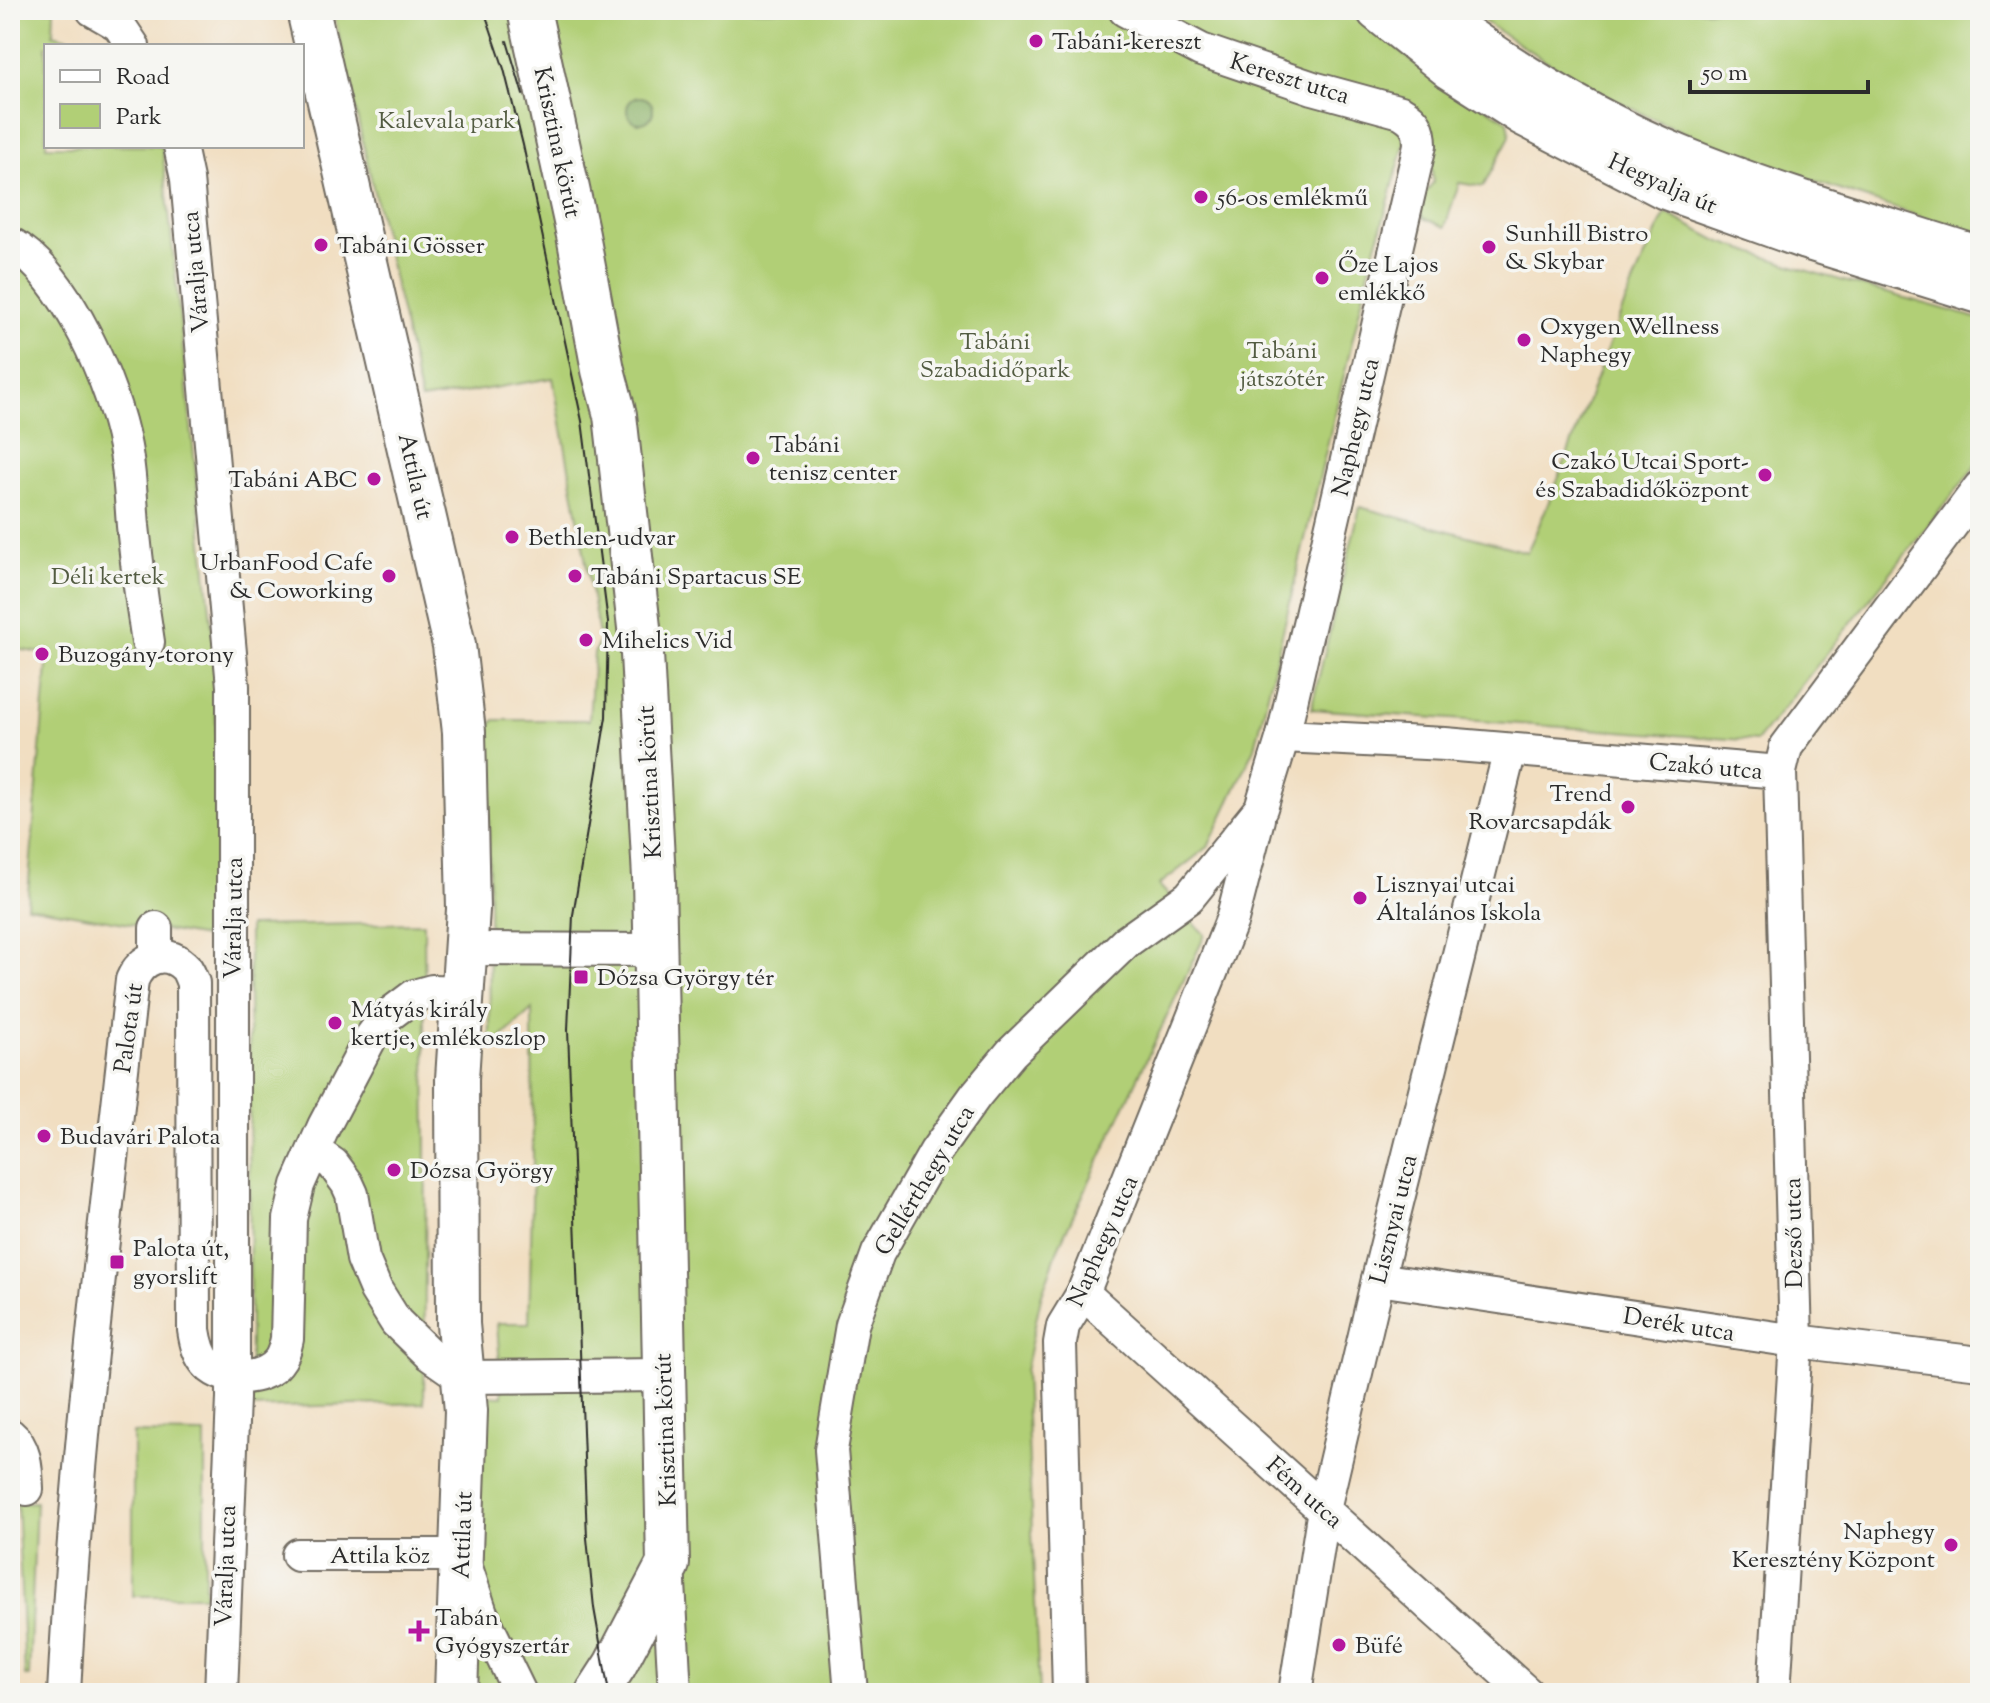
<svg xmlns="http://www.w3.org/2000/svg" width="1990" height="1703" font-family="'Sorts Mill Goudy',serif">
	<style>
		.green { fill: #b1cf76; stroke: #6e7d50; stroke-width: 2 }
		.forest { fill: #8cb267; stroke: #5c6e49; stroke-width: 2 }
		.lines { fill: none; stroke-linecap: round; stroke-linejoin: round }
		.minor-casing { stroke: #706a60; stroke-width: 36 }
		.major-casing { stroke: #706a60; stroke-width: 46 }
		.minor { stroke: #fff; stroke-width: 32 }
		.major { stroke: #fff; stroke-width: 42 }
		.tram { stroke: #2b2b2b; stroke-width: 2 }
		.poi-dot { fill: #b5179e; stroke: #f6f6f2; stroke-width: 3 }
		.labels { text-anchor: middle; stroke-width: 7; stroke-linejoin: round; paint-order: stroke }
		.poi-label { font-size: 24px; fill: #2b2b2b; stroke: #f6f6f2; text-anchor: start }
		.street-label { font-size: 24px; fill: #2b2b2b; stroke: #f6f6f2 }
		.park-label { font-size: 24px; fill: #535c42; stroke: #f6f6f2 }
	</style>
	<rect width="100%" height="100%" fill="#f6f6f2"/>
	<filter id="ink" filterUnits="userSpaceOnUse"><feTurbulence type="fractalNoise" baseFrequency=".0125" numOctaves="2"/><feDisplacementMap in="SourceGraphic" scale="16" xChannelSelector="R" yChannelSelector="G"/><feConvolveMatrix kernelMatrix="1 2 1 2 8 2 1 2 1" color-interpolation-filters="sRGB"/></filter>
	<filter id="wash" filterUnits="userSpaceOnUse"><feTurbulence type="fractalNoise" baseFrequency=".006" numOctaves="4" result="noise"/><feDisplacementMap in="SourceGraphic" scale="32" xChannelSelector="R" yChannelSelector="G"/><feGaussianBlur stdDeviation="1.8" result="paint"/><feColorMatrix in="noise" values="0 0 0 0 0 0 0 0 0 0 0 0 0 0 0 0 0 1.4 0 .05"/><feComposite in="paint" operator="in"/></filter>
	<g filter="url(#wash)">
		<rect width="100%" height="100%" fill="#f1dec1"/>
		<g class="green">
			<path d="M10 10H54L53 34 101 46H46V146H162L214 649 222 940 27 906 48 654 10 648Z"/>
			<path d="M333 10H1355L1414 63 1508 121 1510 136 1483 187 1459 183 1445 227 1423 218 1416 203 1433 183 1431 155 1408 131 1369 271 1255 748 1208 847 1159 885 1205 935 1059 1246 1041 1297 1025 1371 1039 1693H467L479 1395 502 1396 497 1323H529L533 1161 532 1009 490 1048 488 727 495 720H589L594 653 600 641 553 378 421 400Z"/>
			<path d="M1467 10H1980V237C1875 200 1764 169 1663 123 1594 92 1529 52 1467 10Z"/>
			<path d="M1666 213 1718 241 1808 271 1980 319V460L1757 741 1311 709 1360 507 1527 552C1578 442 1610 322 1666 213Z"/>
			<path d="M424 923 426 1152 424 1403 250 1408 249 926Z"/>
			<path d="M133 1433 205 1434V1596H133Z"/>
			<path d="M36 1502 29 1677 25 1676 17 1503Z"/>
		</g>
		<circle class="forest" cx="640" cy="110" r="13"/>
	</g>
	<g filter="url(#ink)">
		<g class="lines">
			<g class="minor-casing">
				<g id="minor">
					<path d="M93 10 119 25 133 46"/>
					<path d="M180 146 187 179 233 686V1398L221 1693"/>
					<path d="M10 243C66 273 114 386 125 447 130 473 131 500 133 526 137 565 142 604 148 642"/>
					<path d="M1283 736 1445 744 1780 772"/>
					<path d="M156 928V957"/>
					<path d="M466 949 655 950"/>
					<path d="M314 1151 333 1164 347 1183 352 1194 363 1259 376 1290 396 1322 429 1354 462 1377 663 1375"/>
					<path d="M1378 1279 1796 1341 1980 1363"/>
					<path d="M1083 1293 1527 1693"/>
					<path d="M10 1435C26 1448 26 1469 27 1489"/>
					<path d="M298 1555H462L481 1613 520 1693"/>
					<path d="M668 1564 675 1693"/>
					<path d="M64 1693C76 1455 106 1217 132 980 141 959 164 947 184 966 188 969 191 978 193 983L194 1330C196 1343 199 1356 208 1365 225 1382 263 1381 278 1362 284 1355 285 1347 287 1339L290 1219 298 1185 324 1126 371 1037 386 1017 414 996 432 991 462 992"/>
					<path d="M851 1693 831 1450 852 1325 878 1253 936 1151 976 1095 1011 1053 1126 942 1189 897 1261 808 1283 736 1420 145C1420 128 1415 120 1401 112L1313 88 1201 50 1125 10"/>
					<path d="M1069 1693 1060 1343 1063 1326 1083 1293 1232 920 1258 819"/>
					<path d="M1295 1693 1324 1509 1378 1279 1510 750"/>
					<path d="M1774 1693 1796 1341 1780 772 1786 747 1980 487"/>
				</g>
			</g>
			<g class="major-casing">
				<g id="major">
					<path d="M308 10 454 645 464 732 468 909 457 1079 458 1324 466 1411 456 1693"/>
					<path d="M529 10 578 235 603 370 615 415 642 654 654 878 668 1564 615 1665 597 1693"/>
					<path d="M1378 10 1451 68 1523 114 1666 188 1806 238 1980 292"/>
					<path d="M1429 10C1506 68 1591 120 1680 157 1777 197 1880 226 1980 258"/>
				</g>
			</g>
			<use href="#minor" class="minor"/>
			<use href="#major" class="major"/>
			<g class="tram">
				<path d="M484 10 504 69 523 145 582 421 608 622 606 717 573 915 568 1030 587 1538 594 1608 609 1693"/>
				<path d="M507 41 523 95"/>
			</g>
		</g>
	</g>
	<g class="poi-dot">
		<circle cx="1036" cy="41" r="8"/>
		<circle cx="1201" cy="197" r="8"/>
		<circle cx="321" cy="245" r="8"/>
		<circle cx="1489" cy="247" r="8"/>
		<circle cx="1322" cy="278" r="8"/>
		<circle cx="1524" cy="340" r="8"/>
		<circle cx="753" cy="458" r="8"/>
		<circle cx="1765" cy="475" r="8"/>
		<circle cx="374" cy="479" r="8"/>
		<circle cx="512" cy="537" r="8"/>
		<circle cx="389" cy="576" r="8"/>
		<circle cx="575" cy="576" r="8"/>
		<circle cx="586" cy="640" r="8"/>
		<circle cx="42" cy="654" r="8"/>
		<circle cx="1628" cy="807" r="8"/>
		<circle cx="1360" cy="898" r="8"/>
		<rect x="573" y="969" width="16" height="16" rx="4"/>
		<circle cx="335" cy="1023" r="8"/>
		<circle cx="44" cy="1136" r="8"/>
		<circle cx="394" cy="1170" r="8"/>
		<rect x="109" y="1254" width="16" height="16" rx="4"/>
		<circle cx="1951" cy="1545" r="8"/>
		<path d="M415 1619h8v8h8v8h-8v8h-8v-8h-8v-8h8z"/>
		<circle cx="1339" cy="1645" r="8"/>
	</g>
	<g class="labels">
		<g class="poi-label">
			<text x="1052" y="49">Tabáni-kereszt</text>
			<text x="1217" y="205">56-os emlékmű</text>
			<text x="1505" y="241">Sunhill Bistro<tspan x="1505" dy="28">&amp; Skybar</tspan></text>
			<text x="337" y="253">Tabáni Gösser</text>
			<text x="1338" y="272">Őze Lajos<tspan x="1338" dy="28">emlékkő</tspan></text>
			<text x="1540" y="334">Oxygen Wellness<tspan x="1540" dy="28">Naphegy</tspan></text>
			<text x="769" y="452">Tabáni<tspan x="769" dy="28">tenisz center</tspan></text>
			<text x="1749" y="469" text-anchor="end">Czakó Utcai Sport-<tspan x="1749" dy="28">és Szabadidőközpont</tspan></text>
			<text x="358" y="487" text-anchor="end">Tabáni ABC</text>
			<text x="528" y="545">Bethlen-udvar</text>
			<text x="373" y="570" text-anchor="end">UrbanFood Cafe<tspan x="373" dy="28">&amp; Coworking</tspan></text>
			<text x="591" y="584">Tabáni Spartacus SE</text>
			<text x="602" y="648">Mihelics Vid</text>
			<text x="58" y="662">Buzogány-torony</text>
			<text x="1612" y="801" text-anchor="end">Trend<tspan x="1612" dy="28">Rovarcsapdák</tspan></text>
			<text x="1376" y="892">Lisznyai utcai<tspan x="1376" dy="28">Általános Iskola</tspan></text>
			<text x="597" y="985">Dózsa György tér</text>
			<text x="351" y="1017">Mátyás király<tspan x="351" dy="28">kertje, emlékoszlop</tspan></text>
			<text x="60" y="1144">Budavári Palota</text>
			<text x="410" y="1178">Dózsa György</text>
			<text x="133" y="1256">Palota út,<tspan x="133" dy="28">gyorslift</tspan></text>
			<text x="1935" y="1539" text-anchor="end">Naphegy<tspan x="1935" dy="28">Keresztény Központ</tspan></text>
			<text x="435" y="1625">Tabán<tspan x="435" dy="28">Gyógyszertár</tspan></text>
			<text x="1355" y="1653">Büfé</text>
		</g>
		<g class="street-label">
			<text transform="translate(1290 78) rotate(17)" y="8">Kereszt utca</text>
			<text transform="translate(558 142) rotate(78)" y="8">Krisztina körút</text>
			<text transform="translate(1663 183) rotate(24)" y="8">Hegyalja út</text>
			<text transform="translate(195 272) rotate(-95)" y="8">Váralja utca</text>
			<text transform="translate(1355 427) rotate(-77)" y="8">Naphegy utca</text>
			<text transform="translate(416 476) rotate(77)" y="8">Attila út</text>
			<text transform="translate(1706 766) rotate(5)" y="8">Czakó utca</text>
			<text transform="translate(649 782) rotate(-93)" y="8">Krisztina körút</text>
			<text transform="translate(233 918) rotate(-89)" y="8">Váralja utca</text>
			<text transform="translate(128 1028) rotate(-82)" y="8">Palota út</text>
			<text transform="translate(924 1180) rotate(-59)" y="8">Gellérthegy utca</text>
			<text transform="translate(1393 1219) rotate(-76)" y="8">Lisznyai utca</text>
			<text transform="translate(1793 1233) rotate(-91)" y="8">Dezső utca</text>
			<text transform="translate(1102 1241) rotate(-66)" y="8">Naphegy utca</text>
			<text transform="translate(1679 1324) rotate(9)" y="8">Derék utca</text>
			<text transform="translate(665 1430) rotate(-92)" y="8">Krisztina körút</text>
			<text transform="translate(1305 1492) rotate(42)" y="8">Fém utca</text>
			<text transform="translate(462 1535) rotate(-88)" y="8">Attila út</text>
			<text x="380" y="1563">Attila köz</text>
			<text transform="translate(225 1566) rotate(-88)" y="8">Váralja utca</text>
		</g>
		<g class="park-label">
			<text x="447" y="128">Kalevala park</text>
			<text x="995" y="349">Tabáni<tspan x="995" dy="28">Szabadidőpark</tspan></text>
			<text x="1282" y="358">Tabáni<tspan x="1282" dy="28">játszótér</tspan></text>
			<text x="108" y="584">Déli kertek</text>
		</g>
	</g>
	<rect width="1990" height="1703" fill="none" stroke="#f6f6f2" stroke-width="40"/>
	<rect x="44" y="44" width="260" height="104" fill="#f6f6f2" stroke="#a5a5a2" stroke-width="2"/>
	<rect x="60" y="70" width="40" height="12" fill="#ffffff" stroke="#a5a5a2" stroke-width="2"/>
	<text x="116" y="84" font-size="24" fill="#2b2b2b">Road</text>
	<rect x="60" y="104" width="40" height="24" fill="#b1cf76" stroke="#a5a5a2" stroke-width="2"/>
	<text x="116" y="124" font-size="24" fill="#2b2b2b">Park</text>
	<path d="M1690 80v12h178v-12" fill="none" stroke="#2b2b2b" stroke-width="4"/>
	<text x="1702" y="80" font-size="24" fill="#2b2b2b" stroke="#f6f6f2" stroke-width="6" paint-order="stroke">50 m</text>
</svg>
